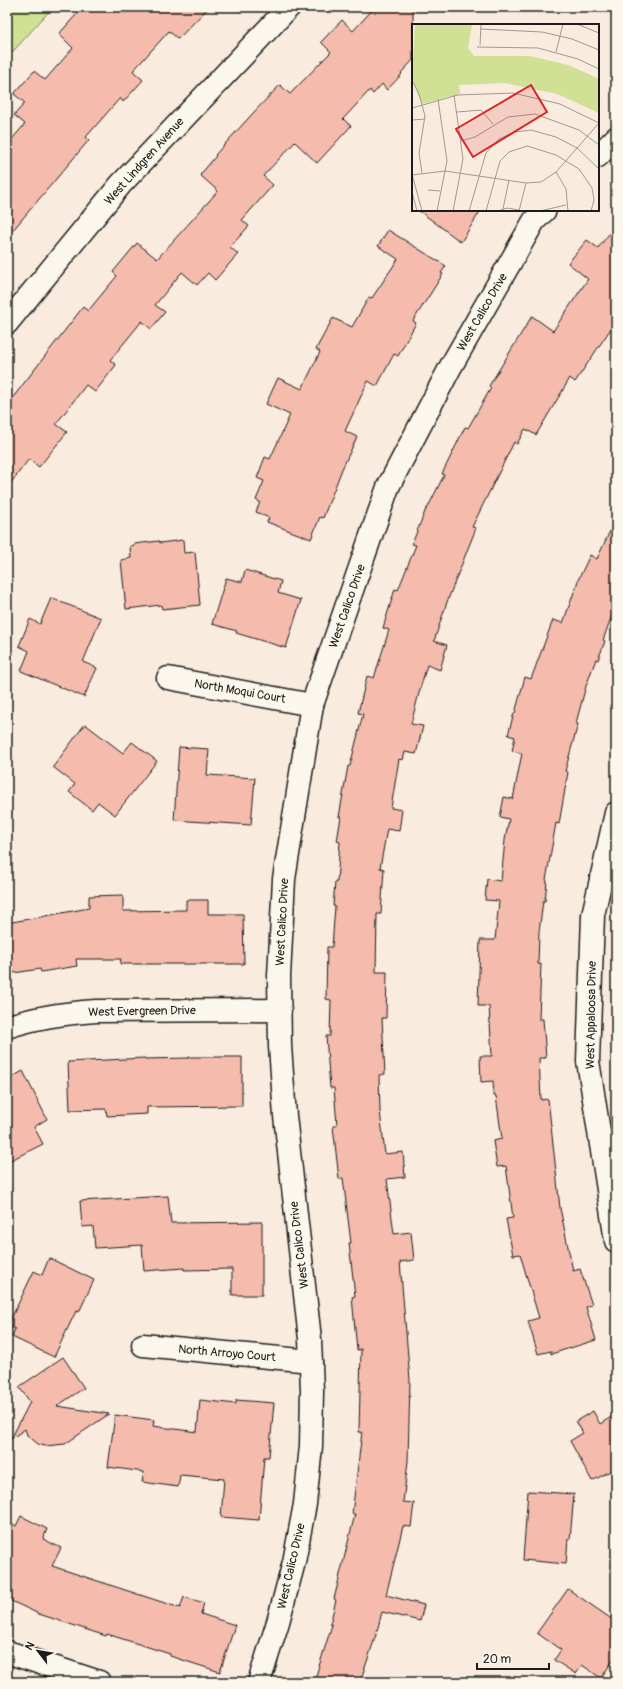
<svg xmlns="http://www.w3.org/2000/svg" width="623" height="1689" font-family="Pangolin,sans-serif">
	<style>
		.green { fill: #d0e195; stroke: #767e58 }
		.building { fill: #f5bcad; stroke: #1c1c1c }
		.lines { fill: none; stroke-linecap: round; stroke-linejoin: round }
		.street-casing { stroke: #1c1c1c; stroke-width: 25 }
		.secondary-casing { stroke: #1c1c1c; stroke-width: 25 }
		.street { stroke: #fbf7ec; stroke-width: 22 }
		.secondary { stroke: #fbf7ec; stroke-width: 22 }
		.labels { text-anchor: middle; stroke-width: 3; stroke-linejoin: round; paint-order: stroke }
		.street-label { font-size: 12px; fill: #1c1c1c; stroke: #fbf7ec }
		.inset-road { fill: none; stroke: #a19891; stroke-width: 1 }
		.view { fill: #d62828; fill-opacity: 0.15; stroke: #d62828; stroke-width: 2 }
		.inset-edge { fill: none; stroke: #1c1c1c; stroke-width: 2 }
	</style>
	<rect width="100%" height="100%" fill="#faebdf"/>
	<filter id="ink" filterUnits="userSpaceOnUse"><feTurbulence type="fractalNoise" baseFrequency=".025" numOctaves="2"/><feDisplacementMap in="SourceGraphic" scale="8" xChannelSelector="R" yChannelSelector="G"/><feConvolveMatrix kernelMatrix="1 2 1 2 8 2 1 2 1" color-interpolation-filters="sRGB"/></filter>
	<g filter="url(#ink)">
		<path class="green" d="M7 7H53L7 58Z"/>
		<g class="building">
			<path d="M83 7H209L178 39 169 31 133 71 143 80 123 102 120 98 86 137 89 140 7 237V145L25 124 14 115 25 103 14 94 34 71 45 80 73 48 59 34Z"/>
			<path d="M375 7H413V60L401 73 402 74 387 90 382 84 373 94 370 90 343 119 351 126 317 163 295 142 263 176 273 185 242 220 249 226 230 247 238 254 215 280 208 273 197 285 182 272 155 305 165 312 151 329 142 321 110 360 116 365 95 392 86 385 56 424 67 432 39 467 29 459 7 488V405L83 307 88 311 117 276 113 272 137 243 157 259 218 191 200 175 216 156 215 155 255 111 280 85 290 94 331 52 321 42 342 20 353 31Z"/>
			<path d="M418 210H481L461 242Z"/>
			<path d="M616 225V321L575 382 570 378 536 435 525 429 517 444 514 442 472 527 476 528 447 602 434 641 447 645 440 670 427 665 420 689 411 724 423 726 416 754 405 752 403 760 399 759 391 808 402 810 399 831 387 829 380 868 384 869 381 914H377L376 972H387L386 1018H382L385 1074 379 1075 380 1111 385 1154 403 1152 405 1177 387 1179 394 1234 411 1232 414 1260 400 1262 410 1380 408 1461 403 1502 414 1503 411 1527 403 1526 386 1595 424 1605 420 1621 382 1612 376 1635 360 1682H314L332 1625 330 1624 336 1600 334 1599 355 1514H352L362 1432H359L361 1349 357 1350 352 1297 355 1296 349 1243H351L343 1178 339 1179 333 1126 337 1125 334 1088H330L326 1036H330L331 1000 326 999 327 947H332L335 906H333L335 882H337L340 842 337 841 341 817H339L348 766H350L363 714 358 713 367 676 374 678 389 630 383 628 395 589 398 590 416 545 412 544 426 509H427L444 475 442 474 465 427 468 428 491 388 489 386 532 316 553 331 588 279 568 263 587 240 598 248Z"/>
			<path d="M388 230 446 266 441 273 443 274 413 321 416 323 398 356 394 354 377 386 368 381 345 431 357 437 342 469 323 518 320 517 311 539 267 522 269 518 256 512 260 502 256 500 264 481 257 478 265 457 270 459 290 415 266 404 278 378 302 389 320 352 316 349 333 318 352 327 369 297 372 298 398 259 378 246Z"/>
			<path d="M616 518V604L603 640 605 641 598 660 596 659 586 686 576 723 578 724 565 771 568 772 559 824 556 823 546 880 547 881 545 901H543L539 932 538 964H541L539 1019H543L546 1058H539L541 1100 548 1099 560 1208 573 1271 580 1269 592 1305 586 1307 596 1340 551 1354V1351L538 1354 528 1321 539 1318 520 1254 513 1255 506 1219 513 1218 506 1166 497 1167 493 1141 502 1139 496 1096H494L493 1081 481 1082 480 1056H492L489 1006H478L480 940H495L499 901 485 900 487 879 501 881 505 840 509 819 500 817 504 797 513 799 522 753 512 751 515 737 508 735 514 713H515L525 677 531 679 553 620 563 623 579 578 590 555 597 559Z"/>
			<path d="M183 540 184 553 195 552 200 605 162 609 161 605 126 609 121 560 131 558 130 546 135 545 134 544 159 541 160 543Z"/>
			<path d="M245 570 281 581 278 593 301 600 286 648 236 633 237 631 212 624 226 578 242 582Z"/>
			<path d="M51 598 101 618 83 662 97 668 84 697 21 671 29 651 19 646 30 619 40 624Z"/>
			<path d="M85 724 123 753 132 742 157 761 115 815 98 802 92 810 69 792 75 784 53 767Z"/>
			<path d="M179 747 209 749 207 775 255 778 251 825 174 820Z"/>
			<path d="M123 895V911L186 910V900H208V914H243L244 964H120L121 959H76L77 966 41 972 40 969 7 974V923L89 908V896Z"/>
			<path d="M189 1057H242V1106L147 1107V1114L107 1116 106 1109 70 1110 68 1062 145 1058V1059L189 1058Z"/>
			<path d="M23 1071 47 1119 34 1127 43 1144 7 1162V1080Z"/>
			<path d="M168 1196 171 1223 262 1222V1295H232V1269L184 1270V1268L144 1271 142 1245 95 1248 93 1226 82 1227 80 1201Z"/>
			<path d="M49 1258 94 1280 79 1312 76 1311 54 1357 12 1337 15 1329 8 1325 34 1271 42 1275Z"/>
			<path d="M63 1357 84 1388 57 1406 109 1414 65 1444 45 1446 38 1444 27 1435 25 1429 11 1439 30 1402 19 1387Z"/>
			<path d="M200 1400 236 1404V1400L274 1403 269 1457H264L259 1520 221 1517 224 1479 180 1475 178 1487 142 1482 144 1472 108 1467 115 1415 154 1420 153 1426 197 1432Z"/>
			<path d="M593 1411 600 1424 616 1414V1468L592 1481 570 1441 583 1433 576 1421Z"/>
			<path d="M528 1491 574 1494 570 1539H568L566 1564 523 1560Z"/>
			<path d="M21 1516 47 1529 43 1539 61 1548 52 1566 180 1608 184 1597 204 1603 201 1614 235 1625 220 1672 170 1656V1654L107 1634 106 1636 39 1614 7 1599V1522L16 1526Z"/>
			<path d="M568 1589 616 1622V1656L601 1678 582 1665 576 1674 554 1660 561 1650 537 1633Z"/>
		</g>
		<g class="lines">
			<g class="street-casing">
				<g id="street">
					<path d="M598 156 616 138"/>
					<path d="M168 678 312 705"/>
					<path d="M616 813 593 915 588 1061 616 1241"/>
					<path d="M7 1027C36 1017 66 1013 96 1011L280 1010"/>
					<path d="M143 1345 311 1361"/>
					<path d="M7 1652 99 1682"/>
					<path d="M259 1682 278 1622 294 1562 305 1504 311 1446 312 1391 310 1339 285 1116 280 1046 279 976 284 879 312 705 388 487 451 366 534 221 545 210"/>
				</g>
			</g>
			<g class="secondary-casing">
				<path id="secondary" d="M7 323 121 184 289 7"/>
			</g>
			<use href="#street" class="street"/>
			<use href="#secondary" class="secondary"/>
		</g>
	</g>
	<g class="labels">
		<g class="street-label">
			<text transform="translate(144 161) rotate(-48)" y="4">West Lindgren Avenue</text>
			<text transform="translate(482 312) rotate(-60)" y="4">West Calico Drive</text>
			<text transform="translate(347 606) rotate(-71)" y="4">West Calico Drive</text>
			<text transform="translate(240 691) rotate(10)" y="4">North Moqui Court</text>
			<text transform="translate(282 922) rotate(-87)" y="4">West Calico Drive</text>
			<text transform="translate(142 1011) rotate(-1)" y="4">West Evergreen Drive</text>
			<text transform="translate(591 1015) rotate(-89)" y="4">West Appaloosa Drive</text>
			<text transform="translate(299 1245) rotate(-97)" y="4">West Calico Drive</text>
			<text transform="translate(227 1353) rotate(5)" y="4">North Arroyo Court</text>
			<text transform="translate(291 1566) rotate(-77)" y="4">West Calico Drive</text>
		</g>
	</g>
	<g transform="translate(412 24)">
		<rect width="187" height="187" fill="#faebdf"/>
		<path d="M3 0H60L56 24 62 32H118L156 41 179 51 187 55V89L145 70 92 59 47 61 48 70 10 80 0 56Z" fill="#d0e195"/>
		<path class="inset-road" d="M165 0 187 9M69 5 130 8 160 15 187 26M68 21 69 0M65 23 126 24 166 35 187 45M144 28 151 0M0 56 7 70 13 92 7 129 10 149M0 84 46 71 101 69 148 80 187 99M45 88 69 86 81 100M0 96 13 95M49 117 63 113 96 93 123 90 167 106 187 121M144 148 154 165 156 187M0 150 10 187M0 151 33 147 114 159 129 158 144 148 187 99M16 166 28 167M0 168 5 187M91 185 97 156M25 187 35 137 26 75M41 187 51 135 42 71M57 187 74 129 87 115 103 108 119 106 144 113 165 124 187 145M74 187 88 137 97 128 115 122 144 131 167 145 180 164 182 176 179 187M86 187 95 184 107 186M107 187 114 159M128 187 154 181"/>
		<path class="view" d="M119 61 135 88 61 133 44 105Z"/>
		<rect width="187" height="187" class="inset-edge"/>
	</g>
	<rect width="623" height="1689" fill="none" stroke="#fbf7ec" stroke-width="24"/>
	<rect x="12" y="12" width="599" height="1665" fill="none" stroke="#1c1c1c" stroke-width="1.5" filter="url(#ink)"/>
	<g transform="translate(38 1651) rotate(301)" stroke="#fbf7ec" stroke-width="3" paint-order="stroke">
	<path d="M0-3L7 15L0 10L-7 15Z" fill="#1c1c1c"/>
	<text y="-6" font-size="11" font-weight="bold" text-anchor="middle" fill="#1c1c1c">N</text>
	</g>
	<path d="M477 1663v6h72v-6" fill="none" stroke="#1c1c1c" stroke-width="2"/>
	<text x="483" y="1663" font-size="12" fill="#1c1c1c" stroke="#fbf7ec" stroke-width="3" paint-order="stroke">20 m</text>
</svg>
